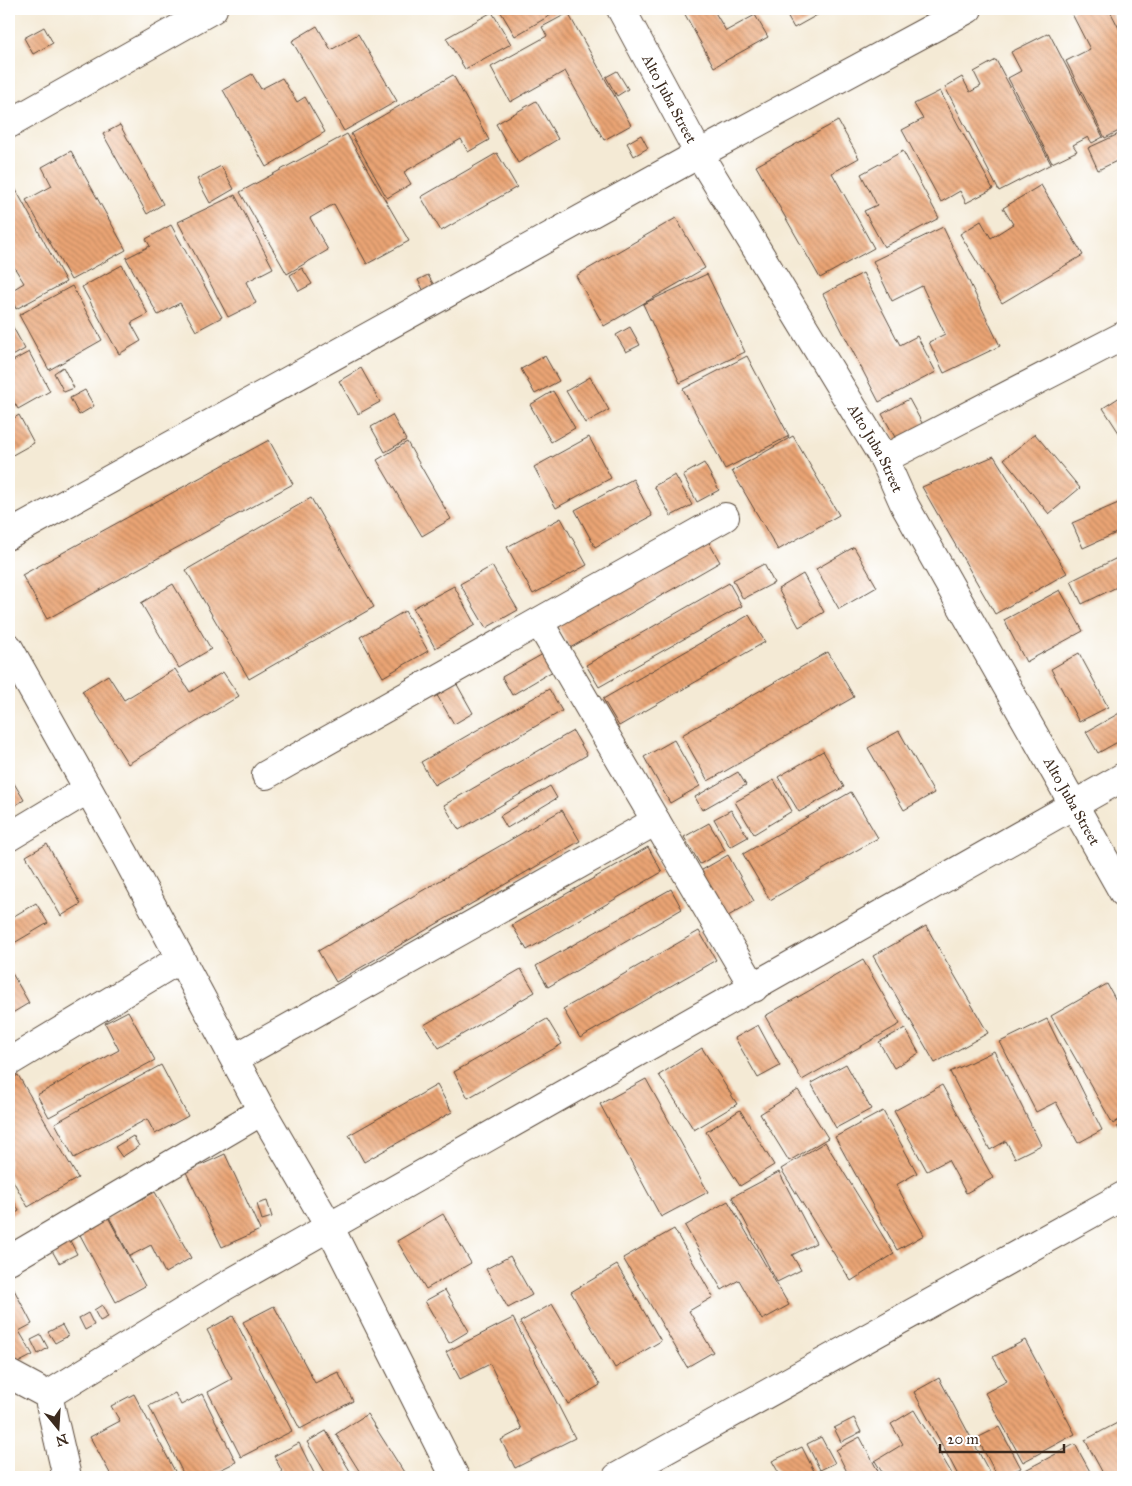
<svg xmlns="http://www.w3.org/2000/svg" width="1132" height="1486" font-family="'IM FELL Great Primer',serif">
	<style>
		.building { fill: url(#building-back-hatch) }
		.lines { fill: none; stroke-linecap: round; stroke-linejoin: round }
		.street-casing { stroke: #574739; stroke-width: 30 }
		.secondary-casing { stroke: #574739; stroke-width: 30 }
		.street { stroke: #fff; stroke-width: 28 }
		.secondary { stroke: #fff; stroke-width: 28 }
		.labels { text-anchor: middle; stroke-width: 4; stroke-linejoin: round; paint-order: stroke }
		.street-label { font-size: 15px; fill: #3b2a1e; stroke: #fff }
	</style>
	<defs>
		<pattern id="building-back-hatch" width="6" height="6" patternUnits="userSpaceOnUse" patternTransform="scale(1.25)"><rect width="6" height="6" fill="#eaa474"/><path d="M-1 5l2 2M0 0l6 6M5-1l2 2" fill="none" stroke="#bf865f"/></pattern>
	</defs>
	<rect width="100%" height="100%" fill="#fff"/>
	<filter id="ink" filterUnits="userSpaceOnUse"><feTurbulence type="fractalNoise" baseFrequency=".02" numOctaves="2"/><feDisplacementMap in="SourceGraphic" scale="10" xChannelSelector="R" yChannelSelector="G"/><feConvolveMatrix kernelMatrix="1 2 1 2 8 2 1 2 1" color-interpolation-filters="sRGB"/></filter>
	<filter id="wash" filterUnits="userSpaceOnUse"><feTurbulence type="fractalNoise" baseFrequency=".0096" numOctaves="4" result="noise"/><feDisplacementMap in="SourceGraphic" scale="20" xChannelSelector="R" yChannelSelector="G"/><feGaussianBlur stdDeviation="1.12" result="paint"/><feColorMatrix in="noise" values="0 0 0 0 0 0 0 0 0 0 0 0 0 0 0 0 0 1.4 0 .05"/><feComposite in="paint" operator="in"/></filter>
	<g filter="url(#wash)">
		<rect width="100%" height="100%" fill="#f4ead5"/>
		<g id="blocks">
			<g class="building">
				<path d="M499 9H561L515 36Z"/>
				<path d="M682 9H713L726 31 755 15 768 37 714 67Z"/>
				<path d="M783 9H816L819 14 794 28Z"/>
				<path d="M1077 9H1109L1123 36V129L1105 138 1066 61 1090 49 1071 12Z"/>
				<path d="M492 12 511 44 465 69 446 38Z"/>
				<path d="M568 13 631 125 604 140 565 71 510 102 491 67 547 36 542 27Z"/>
				<path d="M317 26 331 50 358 34 397 101 344 131 292 41Z"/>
				<path d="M44 27 53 43 33 54 24 38Z"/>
				<path d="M1049 33 1103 137 1092 143 1088 137 1073 145 1077 151 1052 163 1008 78 1021 71 1011 52Z"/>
				<path d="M996 60 1051 164 999 191 945 87 962 77 970 92 981 86 974 72Z"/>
				<path d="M617 71 628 89 617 96 606 77Z"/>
				<path d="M252 74 261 89 282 78 297 102 305 97 325 132 266 167 223 90Z"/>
				<path d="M453 75 489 140 468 152 461 139 404 172 411 184 387 198 351 134Z"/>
				<path d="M940 91 993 189 966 203 960 191 941 202 902 130 923 119 914 104Z"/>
				<path d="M536 101 558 139 518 163 496 124Z"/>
				<path d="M838 121 859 158 832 173 874 248 820 278 756 166Z"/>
				<path d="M120 125 163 204 147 214 103 134Z"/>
				<path d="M1123 132V158L1098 170 1088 148Z"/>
				<path d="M347 134 409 241 367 264 334 204 310 218 328 250 287 274 240 192Z"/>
				<path d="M641 135 648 148 634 156 627 143Z"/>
				<path d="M71 151 126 250 71 280 26 200 52 186 42 167Z"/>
				<path d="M903 151 939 218 884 247 864 211 877 205 861 174Z"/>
				<path d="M497 153 517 187 441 231 421 197Z"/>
				<path d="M221 166 234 189 210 203 197 179Z"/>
				<path d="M9 177 66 282 16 309 9 292 24 283 9 259Z"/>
				<path d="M1041 185 1083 255 1002 303 960 234 981 221 991 238 1013 224 1003 208Z"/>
				<path d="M235 195 273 268 246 282 256 303 228 317 178 222Z"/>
				<path d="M676 218 705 268 604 326 576 276Z"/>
				<path d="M171 225 222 317 196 331 180 303 158 315 126 258 150 246 146 239Z"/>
				<path d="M943 227 1000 346 944 373 929 342 945 334 922 286 892 301 873 261Z"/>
				<path d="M122 265 148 314 131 323 141 341 119 354 82 287Z"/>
				<path d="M302 268 312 284 299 291 290 275Z"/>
				<path d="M863 273 900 345 917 336 936 372 879 402 823 294Z"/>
				<path d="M707 274 745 352 680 383 643 304Z"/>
				<path d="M428 275 436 289 426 295 418 280Z"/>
				<path d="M72 286 102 340 49 370 19 315Z"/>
				<path d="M9 320 25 349 9 358Z"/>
				<path d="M630 327 640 345 626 352 616 335Z"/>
				<path d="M29 352 50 391 18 409 9 393V363Z"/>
				<path d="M545 356 559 381 535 394 521 369Z"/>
				<path d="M747 356 789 436 725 469 683 389Z"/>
				<path d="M63 367 74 388 64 392 54 373Z"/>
				<path d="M361 368 380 402 358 414 339 381Z"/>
				<path d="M590 377 609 410 585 423 566 391Z"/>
				<path d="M85 390 94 406 79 415 70 398Z"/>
				<path d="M553 391 575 428 551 442 530 405Z"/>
				<path d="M1123 395V439L1103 408Z"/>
				<path d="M909 399 928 434 901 448 882 414Z"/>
				<path d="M19 415 34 443 9 457V421Z"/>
				<path d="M392 415 406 440 385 452 371 427Z"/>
				<path d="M1035 434 1080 488 1049 514 1004 459Z"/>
				<path d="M793 436 839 515 778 550 732 471Z"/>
				<path d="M589 437 611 478 556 508 534 467Z"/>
				<path d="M269 440 293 484 47 619 22 575Z"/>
				<path d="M407 442 451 519 422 536 377 460Z"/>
				<path d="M994 456 1067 573 995 614 922 487Z"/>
				<path d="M704 463 719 490 697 502 683 475Z"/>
				<path d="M675 475 692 505 671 516 654 486Z"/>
				<path d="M633 479 652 516 595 547 575 510Z"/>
				<path d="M311 498 374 607 249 679 186 570Z"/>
				<path d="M1123 501V530L1083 548 1072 523Z"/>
				<path d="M561 518 587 565 533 594 507 547Z"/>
				<path d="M703 532 720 562 570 648 554 618Z"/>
				<path d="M854 547 877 587 839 609 816 569Z"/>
				<path d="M1123 555V584L1082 604 1071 581Z"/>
				<path d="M764 564 774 583 743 599 733 580Z"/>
				<path d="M492 566 518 610 486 628 460 584Z"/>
				<path d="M803 574 824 612 799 627 778 589Z"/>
				<path d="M729 583 742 606 599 687 586 665Z"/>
				<path d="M173 584 211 649 179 668 141 603Z"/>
				<path d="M454 586 475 625 435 648 413 608Z"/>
				<path d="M1060 590 1083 631 1026 662 1004 620Z"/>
				<path d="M405 611 428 651 383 677 360 637Z"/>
				<path d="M749 615 765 642 619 726 603 699Z"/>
				<path d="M828 652 854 697 708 781 682 735Z"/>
				<path d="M1079 653 1108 707 1079 722 1051 669Z"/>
				<path d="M543 654 553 671 512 695 502 677Z"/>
				<path d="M175 669 190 692 223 672 239 696 128 764 82 691 108 675 124 700Z"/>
				<path d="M455 681 473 713 454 724 435 692Z"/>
				<path d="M549 689 562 711 434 785 421 762Z"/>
				<path d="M1123 711V739L1098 753 1086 732Z"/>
				<path d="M573 731 587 755 459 830 444 805Z"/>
				<path d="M899 731 934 793 904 810 868 748Z"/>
				<path d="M674 740 700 786 670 803 644 757Z"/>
				<path d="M823 751 844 787 799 812 778 777Z"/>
				<path d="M738 772 746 785 702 810 695 797Z"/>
				<path d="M9 775 24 800 9 809Z"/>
				<path d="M774 780 792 811 754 834 735 802Z"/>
				<path d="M550 786 557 798 507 828 500 816Z"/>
				<path d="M851 792 878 838 770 900 743 854Z"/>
				<path d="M562 810 580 841 336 982 318 951Z"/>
				<path d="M731 810 748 837 730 847 714 819Z"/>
				<path d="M709 823 725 850 700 864 684 837Z"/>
				<path d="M47 844 81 904 61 916 26 856Z"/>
				<path d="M648 847 662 872 527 950 512 925Z"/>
				<path d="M728 855 754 901 723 919 697 873Z"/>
				<path d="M671 889 682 909 548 987 536 966Z"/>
				<path d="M36 903 48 923 9 946V919Z"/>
				<path d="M926 926 988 1033 935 1063 873 956Z"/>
				<path d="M699 931 716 960 580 1038 563 1009Z"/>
				<path d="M863 960 900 1024 802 1080 765 1016Z"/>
				<path d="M9 968 29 1003 9 1015Z"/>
				<path d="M521 969 535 992 439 1048 424 1025Z"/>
				<path d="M1107 984 1123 1013V1117L1113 1124 1051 1016Z"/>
				<path d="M128 1011 155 1060 49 1117 37 1095 119 1050 105 1023Z"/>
				<path d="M547 1019 562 1044 468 1098 454 1072Z"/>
				<path d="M1047 1019 1102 1130 1078 1143 1056 1102 1036 1112 1000 1042Z"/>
				<path d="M758 1025 780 1066 758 1078 735 1038Z"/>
				<path d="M905 1028 919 1053 894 1068 879 1042Z"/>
				<path d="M702 1048 737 1104 694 1130 659 1075Z"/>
				<path d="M994 1051 1041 1145 1015 1158 1006 1141 990 1150 950 1072Z"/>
				<path d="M846 1064 871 1109 836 1128 811 1083Z"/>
				<path d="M161 1065 188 1116 155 1134 147 1119 74 1158 55 1123Z"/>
				<path d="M18 1075 78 1178 28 1207 9 1174V1081Z"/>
				<path d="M646 1079 708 1192 661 1217 600 1104Z"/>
				<path d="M437 1085 452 1112 364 1162 349 1135Z"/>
				<path d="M942 1085 993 1178 966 1193 948 1160 927 1171 894 1111Z"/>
				<path d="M798 1090 828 1138 789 1161 760 1114Z"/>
				<path d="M740 1110 774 1165 740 1186 706 1132Z"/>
				<path d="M883 1111 917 1173 896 1185 924 1235 897 1250 835 1137Z"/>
				<path d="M1123 1123V1137L1117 1126Z"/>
				<path d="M133 1136 139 1146 122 1157 115 1147Z"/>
				<path d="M825 1142 894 1254 851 1281 781 1169Z"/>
				<path d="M225 1154 260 1230 222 1247 186 1172Z"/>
				<path d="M779 1172 816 1243 792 1255 801 1270 777 1282 732 1197Z"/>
				<path d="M155 1192 191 1258 165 1273 151 1245 130 1256 109 1217Z"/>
				<path d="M9 1193 19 1211 9 1217Z"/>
				<path d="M267 1201 272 1217 262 1220 257 1204Z"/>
				<path d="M728 1201 789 1305 762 1320 739 1280 722 1290 685 1226Z"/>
				<path d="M443 1214 471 1263 426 1289 397 1241Z"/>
				<path d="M108 1217 145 1286 116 1302 79 1233Z"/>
				<path d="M674 1229 713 1297 689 1311 713 1352 687 1367 623 1258Z"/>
				<path d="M68 1237 77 1254 59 1263 50 1247Z"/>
				<path d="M510 1256 532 1295 508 1308 486 1269Z"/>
				<path d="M617 1265 661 1341 615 1368 571 1292Z"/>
				<path d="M9 1280 32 1324 19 1331 33 1355 10 1367Z"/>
				<path d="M445 1290 469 1331 449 1343 425 1301Z"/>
				<path d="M552 1304 600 1385 568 1404 520 1322Z"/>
				<path d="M102 1305 108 1317 100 1321 94 1310Z"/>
				<path d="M274 1306 315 1383 338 1372 353 1401 300 1429 243 1322Z"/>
				<path d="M88 1313 94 1325 85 1330 79 1318Z"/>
				<path d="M233 1316 292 1431 241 1457 208 1392 232 1379 207 1330Z"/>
				<path d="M513 1318 575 1438 515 1468 501 1440 522 1429 490 1364 460 1379 446 1352Z"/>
				<path d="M62 1325 68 1336 55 1343 48 1332Z"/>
				<path d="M41 1335 48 1348 38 1354 31 1340Z"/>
				<path d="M1025 1340 1075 1434 1023 1462 985 1393 1007 1381 993 1357Z"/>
				<path d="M939 1378 992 1477H959L914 1392Z"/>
				<path d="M175 1393 181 1405 202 1394 236 1462 206 1477H185L149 1406Z"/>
				<path d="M134 1394 178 1477H112L90 1437 120 1421 111 1406Z"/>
				<path d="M914 1410 954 1477H885L875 1461 903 1444 891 1424Z"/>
				<path d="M367 1414 407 1477H363L336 1434Z"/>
				<path d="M854 1418 861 1432 841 1442 834 1428Z"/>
				<path d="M1123 1420V1477H1105L1085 1440Z"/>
				<path d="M999 1427 1021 1468 1003 1477H998L977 1438Z"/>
				<path d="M326 1431 350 1471 339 1477H328L307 1442Z"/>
				<path d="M821 1437 835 1463 820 1470 807 1444Z"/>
				<path d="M860 1437 881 1477H842L848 1474 836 1450Z"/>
				<path d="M299 1443 316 1477H285L274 1456Z"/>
				<path d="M1075 1444 1093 1477H1012Z"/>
				<path d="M802 1447 817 1477H781L772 1461Z"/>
			</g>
		</g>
	</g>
	<g filter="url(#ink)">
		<use href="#blocks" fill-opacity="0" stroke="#574739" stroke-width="1"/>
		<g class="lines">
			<g class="street-casing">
				<g id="street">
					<path d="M9 124 213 9"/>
					<path d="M884 459 1123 336"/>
					<path d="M9 535 699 154 968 9"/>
					<path d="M539 622 754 988"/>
					<path d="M9 648 124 853 262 1111 330 1228 455 1477"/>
					<path d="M266 775 725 517"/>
					<path d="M9 837 87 790"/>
					<path d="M235 1058 656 821"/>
					<path d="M9 1062 180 959"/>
					<path d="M9 1260 262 1111"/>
					<path d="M9 1374 48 1395 67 1477"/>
					<path d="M48 1395 225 1286 1123 777"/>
					<path d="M617 1477 1123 1196"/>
				</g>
			</g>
			<g class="secondary-casing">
				<g id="secondary">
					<path id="s1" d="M621 9 699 154 884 459 905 506 1123 892"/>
				</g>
			</g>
			<use href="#street" class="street"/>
			<use href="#secondary" class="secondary"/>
		</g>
	</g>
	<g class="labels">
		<g class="street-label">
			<text dy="5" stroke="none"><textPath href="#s1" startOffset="102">Alto Juba Street</textPath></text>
			<text dy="5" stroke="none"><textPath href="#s1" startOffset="508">Alto Juba Street</textPath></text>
			<text dy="5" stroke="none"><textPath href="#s1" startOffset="912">Alto Juba Street</textPath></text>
		</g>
	</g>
	<rect width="1132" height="1486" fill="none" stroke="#fff" stroke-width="30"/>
	<g transform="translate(58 1428) rotate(162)" stroke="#ffffff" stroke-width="4" paint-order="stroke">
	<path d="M0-4L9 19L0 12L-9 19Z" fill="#3b2a1e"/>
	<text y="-8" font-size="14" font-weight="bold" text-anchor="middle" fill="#3b2a1e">N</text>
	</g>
	<path d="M940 1444v8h124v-8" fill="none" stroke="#3b2a1e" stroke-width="2.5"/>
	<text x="947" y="1444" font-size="15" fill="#3b2a1e" stroke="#ffffff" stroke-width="4" paint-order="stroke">20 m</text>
</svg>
